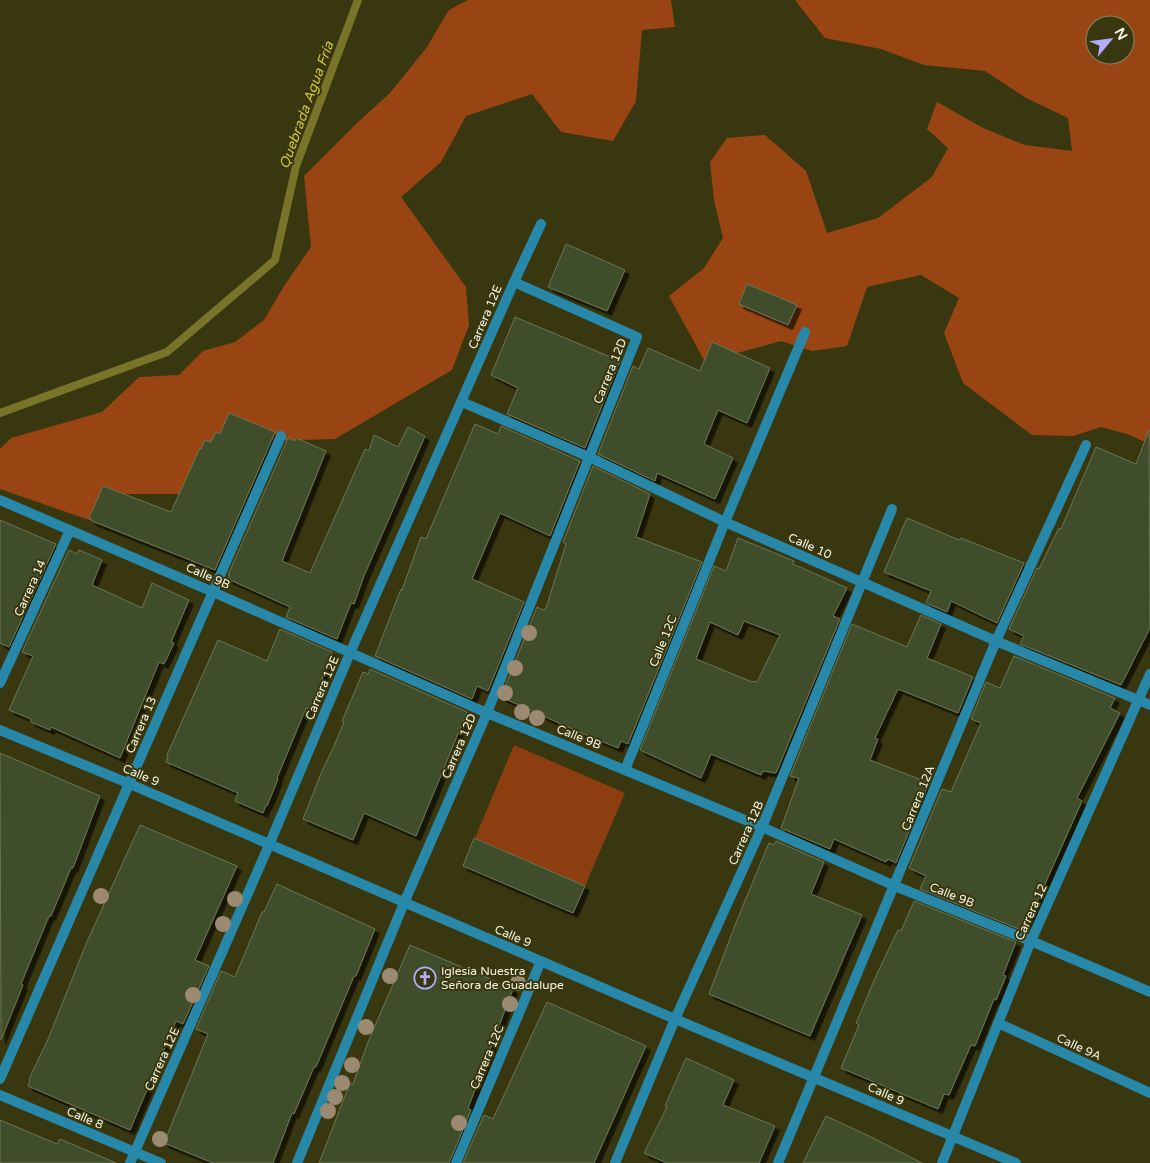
<svg xmlns="http://www.w3.org/2000/svg" width="1150" height="1163" font-family="'Varela Round',sans-serif">
	<style>
		.green { fill: #8c3e11 }
		.forest { fill: #994513; fill-rule: evenodd }
		.lines { fill: none; stroke-linecap: round; stroke-linejoin: round }
		.stream { stroke: #787429; stroke-width: 8 }
		.building { fill: #404d2a; stroke: #697753; fill-rule: evenodd; filter: url(#shadow) }
		.minor { stroke: #2888a9; stroke-width: 10 }
		.tree { fill: #9b8a71 }
		.labels { text-anchor: middle; stroke-width: 4; stroke-linejoin: round; paint-order: stroke }
		.street-label { font-size: 12px; fill: #f5f5df; stroke: #393710 }
		.poi-label { font-size: 12px; fill: #f5f5df; stroke: #393710; text-anchor: start }
		.water-label { font-size: 14px; font-style: italic; fill: #cdc53c; stroke: #393710 }
	</style>
	<defs>
		<filter id="shadow"><feDropShadow dx="4.5" dy="4.5" stdDeviation="0" flood-color="#0009"/></filter>
	</defs>
	<rect width="100%" height="100%" fill="#393710"/>
	<path class="green" d="M514 745 625 793 585 886 475 838Z"/>
	<g class="forest">
		<path d="M468 0H671L675 27 642 30 636 101 613 141 561 132 532 94 466 116 441 162 401 197 466 287 469 325 452 370 335 439 261 441 188 494H120L95 522 0 489V449L11 438 102 412 139 377 179 375 203 351 235 342 264 320 284 286 311 247 304 176 356 124 390 93 427 47 449 10Z"/>
		<path d="M795 0H1150V444L1127 434 1101 427 1073 436 1032 435 963 383 944 333 959 298 921 275 867 287 847 346 812 351 781 341 730 355 710 371 669 296 704 268 723 238 714 200 710 162 727 138 765 135 806 171 827 233 878 218 932 177 948 148 927 129 937 102 983 128 1025 145 1072 151 1068 118 1026 98 985 71 924 65 881 49 825 38ZM1095 25H1125V55H1095Z"/>
	</g>
	<g class="lines">
		<path class="stream" d="M0 413 167 352 275 260 296 166 358 0"/>
	</g>
	<g class="building">
		<path d="M566 244 625 270 607 311 548 287Z"/>
		<path d="M747 284 797 305 788 325 739 304Z"/>
		<path d="M515 317 620 361 585 448 507 414 518 388 491 375Z"/>
		<path d="M712 342 770 368 747 423 718 410 704 444 733 458 715 499 657 473 655 481 598 454 633 366 639 369 648 348 700 371Z"/>
		<path d="M229 413 275 432 215 570 92 521V520L89 518 103 486 171 512 200 448 201 449 205 440 211 442 216 432 220 434Z"/>
		<path d="M475 424 498 434 501 426 580 461 550 536 500 513 472 579 524 602 488 691 477 686 472 699 375 656 401 589 402 590 421 537 426 539Z"/>
		<path d="M408 427 425 436 364 576 354 604 351 603 337 639 286 617 290 607 228 579 230 575H228L288 438 295 441 296 438 326 451 282 561 310 573 365 449 369 451 374 435 398 447Z"/>
		<path d="M1149 430 1150 628 1121 685 1020 644 1024 636 1009 629 1037 568 1039 569 1059 528 1061 529 1096 447 1136 464Z"/>
		<path d="M593 466 650 494 636 537 702 562 628 744 621 741 618 748 579 732 501 697 537 607 543 610 546 608 566 544 563 542Z"/>
		<path d="M907 518 959 540 961 538 1024 563 997 623 951 601 947 612 926 603 931 591 884 572Z"/>
		<path d="M0 520 56 544 9 647 0 643Z"/>
		<path d="M738 538 794 561 793 564 847 588 833 616 840 619 776 773 763 771 761 775 711 754 701 778 640 750 714 566 726 571ZM744 621 780 635 757 682 753 681 752 682 696 659 710 622 738 635Z"/>
		<path d="M69 550 77 554 79 550 102 560 92 585 142 608 152 583 189 600 171 642 174 643 164 664 159 662 120 758 51 727 50 730 31 722V719L9 710 33 656 22 652Z"/>
		<path d="M921 615 941 624 927 658 973 677 958 713 898 689 875 738 878 739 870 760 929 783 896 863 888 859 886 862 834 839 830 849 781 828 799 778 790 776 852 624 907 647Z"/>
		<path d="M280 629 332 652 311 710 306 708 277 778 278 779 267 806 266 805 263 813 235 801 238 793 166 762 168 756 167 755 218 640 267 661Z"/>
		<path d="M1014 656 1115 698 1110 708 1120 713 1077 798 1082 801 1028 922 1025 921 1021 930 920 889 926 876 909 868 942 789 951 792 981 723 971 719 986 682 1000 688Z"/>
		<path d="M370 669 467 712 416 836 364 813 353 840 303 819 322 771 334 746 344 722 342 721 363 672 368 674Z"/>
		<path d="M0 753 100 796 73 868H71L51 916H49L21 984 23 985 1 1040Z"/>
		<path d="M140 825 237 866 195 960 209 966 183 1024 176 1021 130 1130 28 1086 30 1080 29 1079 49 1037 86 944Z"/>
		<path d="M474 838 585 886 573 913 463 866Z"/>
		<path d="M776 841 824 862 811 894 862 915 810 1036 709 994 737 920 769 843 774 845Z"/>
		<path d="M277 884 375 929 356 976H354L316 1067H314L294 1114 292 1113 273 1163H213L164 1143 208 1034 196 1029 221 971 235 977 262 912H264Z"/>
		<path d="M914 901 1016 942 1003 975 1006 976 996 1000 994 999 975 1046 971 1045 949 1095 944 1094 938 1109 841 1068 859 1025 856 1023 876 976 898 930 901 931Z"/>
		<path d="M410 945 513 989 468 1108 471 1110 449 1163H319L350 1083 353 1084 368 1042Z"/>
		<path d="M547 1002 646 1046 594 1163H463L484 1115 493 1119Z"/>
		<path d="M686 1058 734 1080 723 1105 775 1126 759 1163H667L644 1153 667 1107 665 1106Z"/>
		<path d="M826 1116 869 1136 922 1163H803Z"/>
		<path d="M0 1120 57 1144 60 1139 116 1163H0Z"/>
	</g>
	<g class="lines">
		<g class="minor">
			<path d="M462 402 589 457 725 522 996 641 1150 705"/>
			<path d="M0 500 213 592 487 713 762 827 895 886 1031 941 1150 992"/>
			<path d="M0 683 70 530"/>
			<path d="M0 730 130 784 675 1019 1016 1163"/>
			<path d="M625 770 725 522 805 332"/>
			<path d="M998 1023 1150 1093"/>
			<path d="M0 1079 281 436"/>
			<path d="M0 1095 161 1163"/>
			<path d="M130 1163 269 845 350 653 514 282 541 224"/>
			<path d="M297 1163 404 903 487 713 637 337 514 282"/>
			<path d="M456 1163 541 961"/>
			<path d="M615 1163 675 1019 762 827 892 509"/>
			<path d="M778 1163 996 641 1086 445"/>
			<path d="M942 1163 1031 941 1150 674"/>
		</g>
	</g>
	<g class="tree">
		<circle cx="529" cy="633" r="8"/>
		<circle cx="515" cy="668" r="8"/>
		<circle cx="505" cy="693" r="8"/>
		<circle cx="522" cy="712" r="8"/>
		<circle cx="537" cy="718" r="8"/>
		<circle cx="101" cy="896" r="8"/>
		<circle cx="235" cy="899" r="8"/>
		<circle cx="223" cy="924" r="8"/>
		<circle cx="390" cy="976" r="8"/>
		<circle cx="518" cy="983" r="8"/>
		<circle cx="193" cy="995" r="8"/>
		<circle cx="510" cy="1004" r="8"/>
		<circle cx="366" cy="1027" r="8"/>
		<circle cx="352" cy="1065" r="8"/>
		<circle cx="342" cy="1083" r="8"/>
		<circle cx="335" cy="1097" r="8"/>
		<circle cx="328" cy="1111" r="8"/>
		<circle cx="459" cy="1123" r="8"/>
		<circle cx="160" cy="1139" r="8"/>
	</g>
	<defs>
		<g id="church-ring" transform="scale(1.125)"><circle r="9.5" fill="#393710" stroke="#b1adfa" stroke-width="1.5"/><path d="M-1.2-6h2.4v3.5h3.3v2.4h-3.3V6h-2.4V-.1h-3.3v-2.4h3.3Z" fill="#b1adfa"/></g>
	</defs>
	<g fill-rule="evenodd">
		<use href="#church-ring" x="425" y="978"/>
	</g>
	<g class="labels">
		<g class="street-label">
			<text transform="translate(485 317) rotate(-67)" y="4">Carrera 12E</text>
			<text transform="translate(610 371) rotate(-68)" y="4">Carrera 12D</text>
			<text transform="translate(810 546) rotate(24)" y="4">Calle 10</text>
			<text transform="translate(208 576) rotate(24)" y="4">Calle 9B</text>
			<text transform="translate(30 588) rotate(-66)" y="4">Carrera 14</text>
			<text transform="translate(663 641) rotate(-68)" y="4">Calle 12C</text>
			<text transform="translate(322 688) rotate(-67)" y="4">Carrera 12E</text>
			<text transform="translate(141 725) rotate(-67)" y="4">Carrera 13</text>
			<text transform="translate(579 737) rotate(22)" y="4">Calle 9B</text>
			<text transform="translate(459 746) rotate(-67)" y="4">Carrera 12D</text>
			<text transform="translate(141 775) rotate(23)" y="4">Calle 9</text>
			<text transform="translate(918 798) rotate(-68)" y="4">Carrera 12A</text>
			<text transform="translate(746 833) rotate(-66)" y="4">Carrera 12B</text>
			<text transform="translate(952 895) rotate(22)" y="4">Calle 9B</text>
			<text transform="translate(1031 912) rotate(-66)" y="4">Carrera 12</text>
			<text transform="translate(513 936) rotate(23)" y="4">Calle 9</text>
			<text transform="translate(1079 1047) rotate(25)" y="4">Calle 9A</text>
			<text transform="translate(487 1057) rotate(-67)" y="4">Carrera 12C</text>
			<text transform="translate(162 1059) rotate(-66)" y="4">Carrera 12E</text>
			<text transform="translate(886 1094) rotate(24)" y="4">Calle 9</text>
			<text transform="translate(85 1118) rotate(23)" y="4">Calle 8</text>
		</g>
		<g class="poi-label">
			<text x="441" y="975">Iglesia Nuestra<tspan x="441" dy="14">Señora de Guadalupe</tspan></text>
		</g>
		<g class="water-label">
			<text transform="translate(306 105) rotate(-70)" y="5">Quebrada Agua Fría</text>
		</g>
	</g>
	<g transform="translate(1110 40) rotate(61)"><circle r="24" fill="#393710" stroke="#848363"/>
	<path d="M0-4L9 19L0 12L-9 19Z" fill="#b1adfa"/>
	<text y="-8" font-size="14" font-weight="bold" text-anchor="middle" fill="#f5f5df">N</text>
	</g>
</svg>
